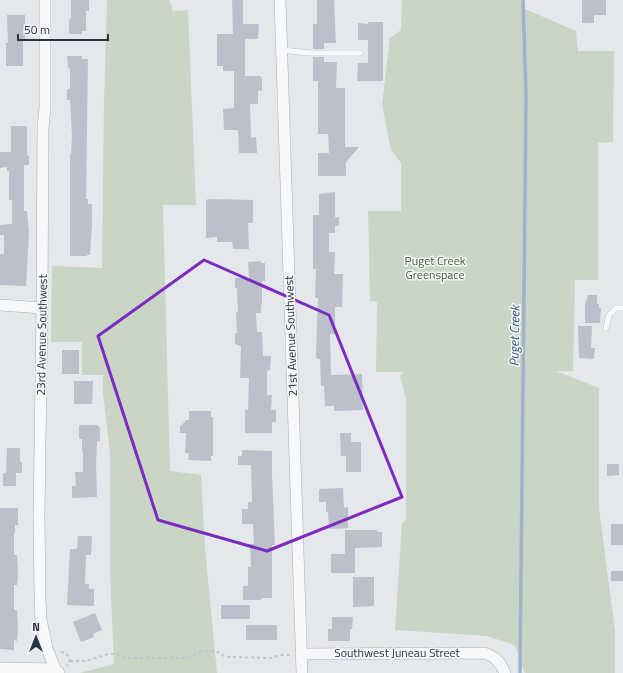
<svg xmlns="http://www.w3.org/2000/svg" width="623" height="673" font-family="'Titillium Web',sans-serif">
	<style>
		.green { fill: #c9d6c5 }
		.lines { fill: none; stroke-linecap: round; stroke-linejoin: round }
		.stream { stroke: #9fb4cc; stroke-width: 3.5 }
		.building { fill: #bbc0ca }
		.service-casing { stroke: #a9aeb7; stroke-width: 6 }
		.minor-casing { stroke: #a9aeb7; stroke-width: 12 }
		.path { stroke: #c2c5cb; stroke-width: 2; stroke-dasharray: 3 3; stroke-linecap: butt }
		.service { stroke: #f7f8fa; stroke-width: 5.5 }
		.minor { stroke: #f7f8fa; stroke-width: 11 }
		.marked { fill: none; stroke: #7b2cbf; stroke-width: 3; stroke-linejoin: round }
		.labels { text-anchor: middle; stroke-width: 3; stroke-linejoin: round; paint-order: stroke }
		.park-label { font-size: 12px; fill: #3f6138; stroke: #f4f6f9 }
		.street-label { font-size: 12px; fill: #2b3445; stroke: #f4f6f9 }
		.water-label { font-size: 13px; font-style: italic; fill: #34527a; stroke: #f4f6f9 }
	</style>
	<rect width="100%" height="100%" fill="#e4e7ec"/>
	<g class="green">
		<path d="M107 0H169L173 11 188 10 196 205H163L170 471 201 475 205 548 217 673H80L114 664 110 570V453L103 393V375H82V342H51L52 266 102 268 104 102Z"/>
		<path d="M402 0H520L525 9 576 31 578 51H614L613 142 598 143V280H575L573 371H556L599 388V508L615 631V673H525L515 645 487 636 395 630 402 523 406 520V399L400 375 403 372H376L377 302 370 301 368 211H401V163L391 150 382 105 390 38 401 30Z"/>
	</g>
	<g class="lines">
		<path class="stream" d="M520 673 526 97 523 0"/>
	</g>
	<g class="building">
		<path d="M71 0H89V11H86V31H82V34H69V20L71 18Z"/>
		<path d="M232 0H243V24H259L258 39H245V76H261V78H262V89L261 91H258V104H250L251 138 256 137 257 153H239L238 130H224L223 109 234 108V71H223V66H217V34H233Z"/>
		<path d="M317 0H334L336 43H324V49H313V24H317Z"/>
		<path d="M582 0H606V15H594V23H582Z"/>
		<path d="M7 15H25V39H23V66H6V43H8Z"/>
		<path d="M368 22H383V81H357L358 63H368V40H358V23L368 24Z"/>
		<path d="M67 56H82V59H88L86 199H88V204H92V225L90 255H87V256H70V154H71L72 136 70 100H67V89H70V68H68Z"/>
		<path d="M313 57H324V62H337L336 88H345V147H359L346 162V176H318V153H329L328 134H318V81H313Z"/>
		<path d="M11 126H27V155L29 156V165H24V211H27L29 232 26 286 0 285V254H4V235H0V225L12 224V200H9V171H7V167L0 168V152H11Z"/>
		<path d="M335 192V217H339V226H335V233H329V252H335L334 274H343L342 307H335V334H330L331 375 362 374 363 410 334 411V406H325L324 386H321L320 359H317L316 356 318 298H315L316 269H313V215H319V194Z"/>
		<path d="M209 199 253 200V223H248L249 249H233L232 242H217V237L206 238V200Z"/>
		<path d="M261 261V263H265V281H262V305H261V313H256L257 332H262L263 356H271L270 370 267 371V395H272L271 410H276V422H272V433H245V410H248L249 378H240L241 346 235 344V333H237L236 312H238L237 288H235V278H249L248 262Z"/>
		<path d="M588 295H597V304H599V308H601L600 323H585V305Z"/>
		<path d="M578 326H592L591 348H595L594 359 579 358Z"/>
		<rect x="62" y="350" width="17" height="24"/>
		<path d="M74 381H93L92 404H74Z"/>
		<path d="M189 411H211V417H213V456H211V461L188 460 189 453H185L186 433H180V426L185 422V420H189Z"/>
		<path d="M79 425H97L100 428V441H97L96 464 97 497 72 498V486H76L75 472H83V451H82V439H79Z"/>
		<path d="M340 433H351V442H361V472H346V456H341Z"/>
		<path d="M7 448H20V462H22V473H16V486H3V473H6Z"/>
		<path d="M242 450 272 451V476L275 545H272V598H261V600H243V586H248V567H251L250 544H254L253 524H242V509H248V502H252L251 465H238V456H242Z"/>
		<path d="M607 464H619V475L607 476Z"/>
		<path d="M343 488 344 508 348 507V528L329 529 328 512H326V502H319V489Z"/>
		<path d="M0 508H18V525H15V533H14V555H17L18 572 17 585H14V610H17L18 627 17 641 14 640V650L0 649Z"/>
		<rect x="611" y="524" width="12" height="21"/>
		<path d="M345 530H377V532H382V547L355 548V573H331V554H345Z"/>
		<path d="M78 536H92L91 555H86L85 584H89V589H94V606L67 605 70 549H77Z"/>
		<rect x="611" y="571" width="12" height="10"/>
		<path d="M353 577H374V606L353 607Z"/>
		<rect x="221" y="605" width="29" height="14"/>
		<path d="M95 613 102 630 93 634 94 637 81 642 73 622Z"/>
		<path d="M332 617H353L352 629H350V641H328V629H332Z"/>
		<rect x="246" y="625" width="31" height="15"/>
	</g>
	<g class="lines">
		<g class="service-casing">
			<g id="service">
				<path d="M281 50 309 53H360"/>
				<path d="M606 328 609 315 616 308H623"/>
			</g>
		</g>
		<g class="minor-casing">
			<g id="minor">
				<path d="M45 0V107L43 128 42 308 39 515 40 599 41 620 47 648 55 669 59 673"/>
				<path d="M280 0 302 673"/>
				<path d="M0 305 42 308"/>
				<path d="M301 654 484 653C495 656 500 662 505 673"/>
				<path d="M0 668 55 669"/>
			</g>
		</g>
		<g class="path">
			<path d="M61 652C67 653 69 656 70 661L67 666"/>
			<path d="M70 661H86L108 654H117L127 658H186L202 651H216L224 656 229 657 271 658 280 655H291"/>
		</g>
		<use href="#service" class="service"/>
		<use href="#minor" class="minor"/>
	</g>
	<path class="marked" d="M204 260 329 315 402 497 267 551 158 520 98 336Z"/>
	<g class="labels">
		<g class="park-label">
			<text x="435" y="265">Puget Creek<tspan x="435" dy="14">Greenspace</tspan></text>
		</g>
		<g class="street-label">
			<text transform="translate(42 335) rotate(-89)" y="4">23rd Avenue Southwest</text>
			<text transform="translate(291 336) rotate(-92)" y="4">21st Avenue Southwest</text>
			<text x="397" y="657">Southwest Juneau Street</text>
		</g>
		<g class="water-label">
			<text transform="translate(514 336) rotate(-89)" y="5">Puget Creek</text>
		</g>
	</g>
	<g transform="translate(36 637)" stroke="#f4f6f9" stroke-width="3" paint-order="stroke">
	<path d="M0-3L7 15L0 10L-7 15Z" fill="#2b3445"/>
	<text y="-6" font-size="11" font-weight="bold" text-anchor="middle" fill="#2b3445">N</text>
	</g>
	<path d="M18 34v6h90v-6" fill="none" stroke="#2b3445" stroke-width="2"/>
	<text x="24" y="34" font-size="12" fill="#2b3445" stroke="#f4f6f9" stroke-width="3" paint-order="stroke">50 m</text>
</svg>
